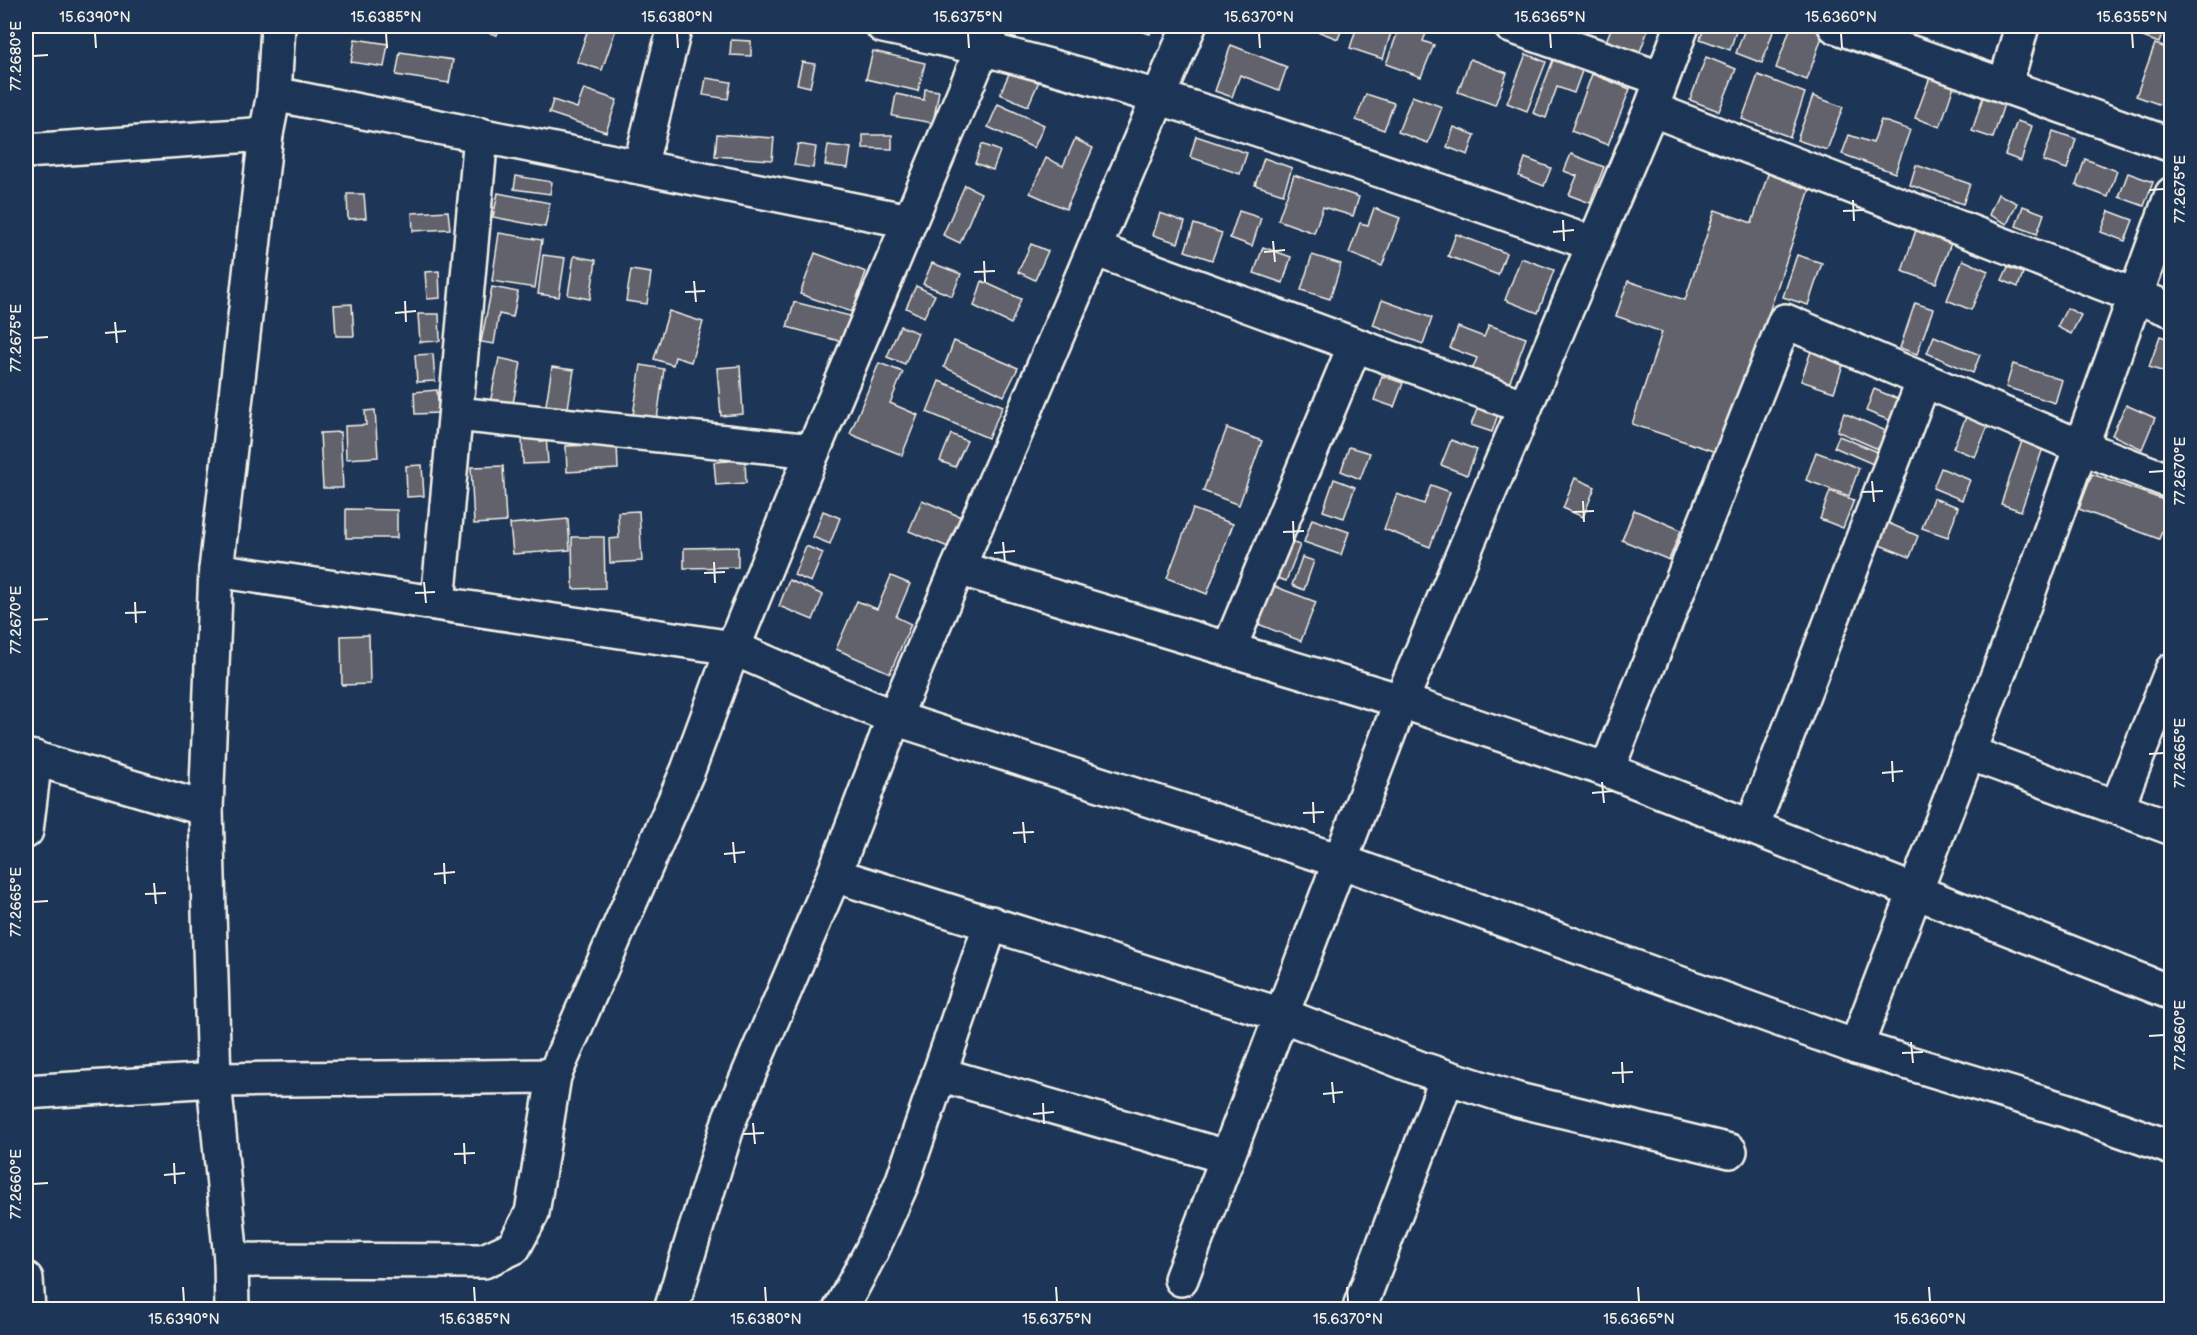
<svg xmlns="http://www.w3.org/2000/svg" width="2197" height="1335" font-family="'Balsamiq Sans',sans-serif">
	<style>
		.building { fill: #62626c; stroke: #f4f1e8; stroke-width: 1.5 }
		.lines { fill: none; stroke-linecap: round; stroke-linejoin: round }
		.street-casing { stroke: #f4f1e8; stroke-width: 38 }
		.street { stroke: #1d3557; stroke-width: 33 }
		.ticks { fill: none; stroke: #f4f1e8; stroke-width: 2 }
		.neatline { fill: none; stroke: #f4f1e8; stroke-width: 2 }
		.ticks-label { font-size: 15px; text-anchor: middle; fill: #f4f1e8 }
	</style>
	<rect width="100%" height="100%" fill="#1d3557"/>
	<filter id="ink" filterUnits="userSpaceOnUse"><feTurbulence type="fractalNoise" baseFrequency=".0167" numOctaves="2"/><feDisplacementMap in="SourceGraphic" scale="12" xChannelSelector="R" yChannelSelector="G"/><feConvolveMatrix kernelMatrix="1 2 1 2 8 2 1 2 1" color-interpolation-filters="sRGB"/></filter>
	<g filter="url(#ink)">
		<g class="building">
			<path d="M463 26H500L497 35Z"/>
			<path d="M589 26H617L602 70 577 62Z"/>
			<path d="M1125 26H1153L1150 34Z"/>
			<path d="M1313 26H1343L1338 39 1312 29Z"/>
			<path d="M1357 26H1393L1383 59 1350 48Z"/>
			<path d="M1400 26H1429L1423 41 1434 45 1421 77 1386 64Z"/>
			<path d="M1612 26H1636L1648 30 1638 57 1605 44Z"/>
			<path d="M1705 26 1737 28 1730 50 1700 39Z"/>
			<path d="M1744 26H1775L1762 63 1736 53 1746 26Z"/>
			<path d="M1791 26H1808L1824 31 1807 80 1776 68Z"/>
			<path d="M2138 26H2165L2159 43 2135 34Z"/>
			<path d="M355 39 388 44 384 67 351 62Z"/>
			<path d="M731 40 751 41V56L730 55Z"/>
			<path d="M2155 44 2172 50V109L2136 96Z"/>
			<path d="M1231 45 1287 67 1279 90 1240 75 1232 97 1215 91Z"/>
			<path d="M873 51 925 63 918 91 866 79Z"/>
			<path d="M400 52 453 60 449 83 396 75Z"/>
			<path d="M1526 54 1546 62 1527 111 1507 103Z"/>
			<path d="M1706 57 1736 69 1719 111 1690 100Z"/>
			<path d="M1470 59 1507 73 1495 105 1458 92Z"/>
			<path d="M1553 60 1582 71 1574 93 1557 87 1546 118 1533 113Z"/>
			<path d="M802 62 815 64 810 87 797 84Z"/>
			<path d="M1012 67 1040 79 1028 106 1000 94Z"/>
			<path d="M1933 69 1957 77 1940 127 1915 118Z"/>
			<path d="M1592 74 1630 89 1608 145 1571 131Z"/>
			<path d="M1758 75 1805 93 1790 137 1742 119Z"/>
			<path d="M706 78 731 82 728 99 703 95Z"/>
			<path d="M584 89 617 100 606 132 549 113 553 100 577 108Z"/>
			<path d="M925 89 939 91 933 123 892 116 896 94 924 100Z"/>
			<path d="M1366 94 1394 103 1384 130 1356 120Z"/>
			<path d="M1412 96 1442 107 1428 143 1398 132Z"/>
			<path d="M1813 96 1843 107 1827 150 1797 140Z"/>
			<path d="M1983 97 2004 104 1993 138 1972 131Z"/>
			<path d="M998 104 1044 125 1034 148 988 127Z"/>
			<path d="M1881 120 1910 130 1895 173 1842 154 1849 135 1873 143Z"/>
			<path d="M2017 121 2032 126 2021 161 2005 155Z"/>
			<path d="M1454 127 1475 135 1468 155 1447 147Z"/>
			<path d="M2053 131 2076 139 2067 169 2043 161Z"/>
			<path d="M717 134 774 138 772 160 715 156Z"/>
			<path d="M863 135H892V149L863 148Z"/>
			<path d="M1196 136 1247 153 1240 174 1190 157Z"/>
			<path d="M1075 139 1093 148 1066 209 1030 193 1046 158 1063 166Z"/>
			<path d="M798 144 816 147 813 168 794 165Z"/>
			<path d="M982 144 1000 151 993 170 975 163Z"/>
			<path d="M828 145 851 148 848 168 825 165Z"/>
			<path d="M1571 154 1604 167 1590 203 1569 195 1577 176 1564 171Z"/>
			<path d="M1264 158 1292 168 1283 194 1255 185Z"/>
			<path d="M1525 158 1551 168 1544 186 1519 176Z"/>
			<path d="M2085 159 2117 171 2108 197 2076 185Z"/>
			<path d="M1916 165 1970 184 1963 204 1910 185Z"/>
			<path d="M2128 173 2153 182 2144 206 2119 197Z"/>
			<path d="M1768 174 1810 189 1722 454 1632 424 1662 332 1616 316 1628 281 1685 300 1715 210 1752 223Z"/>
			<path d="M1294 175 1359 197 1353 216 1323 207 1314 233 1278 220Z"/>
			<path d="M516 176 552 182 550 194 514 189Z"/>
			<path d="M965 185 981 193 960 243 943 235Z"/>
			<path d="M498 193 550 203 545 227 493 217Z"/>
			<path d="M347 194H364L366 218 348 219Z"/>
			<path d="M1998 194 2017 203 2007 224 1989 215Z"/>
			<path d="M2023 206 2044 214 2037 234 2016 226Z"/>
			<path d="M1374 208 1400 218 1382 266 1349 253 1360 223 1368 225Z"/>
			<path d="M448 211 450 229 413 231 412 213Z"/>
			<path d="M1239 211 1261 218 1252 246 1230 238Z"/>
			<path d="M2109 211 2133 220 2125 241 2101 232Z"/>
			<path d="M1160 213 1185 222 1178 243 1153 235Z"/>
			<path d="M1194 224 1222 233 1212 260 1185 251Z"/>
			<path d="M1916 230 1951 243 1936 283 1902 271Z"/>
			<path d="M499 233 542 240 535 288 492 281Z"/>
			<path d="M1456 234 1506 253 1498 275 1448 256Z"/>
			<path d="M1031 244 1048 251 1035 280 1018 272Z"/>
			<path d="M1263 247 1291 257 1283 283 1254 273Z"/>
			<path d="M815 253 866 272 852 312 800 294Z"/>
			<path d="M543 255 565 258 559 297 538 294Z"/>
			<path d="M1312 255 1341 264 1330 299 1301 290Z"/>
			<path d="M1797 255 1822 263 1808 305 1783 297Z"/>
			<path d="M574 256 596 260 590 299 568 295Z"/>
			<path d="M1521 258 1554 270 1538 313 1505 300Z"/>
			<path d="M1963 260 1988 271 1971 310 1947 300Z"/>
			<path d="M932 263 961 274 952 296 923 284Z"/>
			<path d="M2008 267 2023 273 2018 287 2002 280Z"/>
			<path d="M631 270 651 273 647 304 626 301Z"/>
			<path d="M439 271 440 298 427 299 425 272Z"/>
			<path d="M982 281 1021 299 1011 324 974 306Z"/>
			<path d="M916 286 935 295 924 317 906 308Z"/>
			<path d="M492 287 518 292 513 317 499 314 494 344 481 342Z"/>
			<path d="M1382 300 1432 318 1423 344 1373 325Z"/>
			<path d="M794 302 850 316 843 342 787 327Z"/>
			<path d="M1915 303 1933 309 1917 354 1900 348Z"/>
			<path d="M352 304 354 336H336L334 305Z"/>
			<path d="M2067 308 2081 315 2071 334 2057 327Z"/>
			<path d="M669 311 703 322 691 362 675 357 673 365 654 359Z"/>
			<path d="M418 314H439L440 341 420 342Z"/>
			<path d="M1489 325 1526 338 1509 384 1472 370 1477 358 1450 348 1458 327 1484 337Z"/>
			<path d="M900 326 918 333 905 364 887 357Z"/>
			<path d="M1934 336 1980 355 1973 373 1927 353Z"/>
			<path d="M2160 336 2172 340 2170 374 2149 367Z"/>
			<path d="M954 341 1018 368 1004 396 944 367Z"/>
			<path d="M1811 351 1844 362 1834 392 1801 381Z"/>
			<path d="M433 354 435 381 417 382 415 355Z"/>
			<path d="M499 358 521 363 511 413 489 408Z"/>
			<path d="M879 363 903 372 890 403 918 415 902 455 850 434Z"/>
			<path d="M2013 364 2062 380 2055 403 2006 387Z"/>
			<path d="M641 365 664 369 657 419 633 415Z"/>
			<path d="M740 366 743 414 721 416 717 368Z"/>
			<path d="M552 367 574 370 567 414 545 411Z"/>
			<path d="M1382 376 1403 383 1394 407 1374 400Z"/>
			<path d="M939 381 1003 406 988 438 927 412Z"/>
			<path d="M1874 389 1900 400 1891 421 1866 411Z"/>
			<path d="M437 390 439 413 415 414 414 392Z"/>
			<path d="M1483 394 1502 402 1492 432 1471 425Z"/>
			<path d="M2126 405 2155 418 2142 449 2112 435Z"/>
			<path d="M375 410 378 457 346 459 345 426 366 425 365 411Z"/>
			<path d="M1844 413 1886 431 1878 449 1837 431Z"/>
			<path d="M1966 417 1988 426 1975 457 1953 448Z"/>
			<path d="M1227 428 1262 441 1239 505 1203 491Z"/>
			<path d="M340 432 343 488H323L320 433Z"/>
			<path d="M951 434 967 441 955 467 940 461Z"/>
			<path d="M546 436 548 463 523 464 522 437Z"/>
			<path d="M1839 436 1878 452 1873 464 1834 447Z"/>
			<path d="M1451 440 1477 450 1467 475 1441 465Z"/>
			<path d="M2022 441 2043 448 2021 511 2001 504Z"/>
			<path d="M617 444 618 469 567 472 566 446Z"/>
			<path d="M1349 447 1370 453 1360 479 1341 471Z"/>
			<path d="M1816 452 1859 468 1849 496 1806 480Z"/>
			<path d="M727 456H736V460H745L746 483 716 485 714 462 728 461Z"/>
			<path d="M422 465 424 496 407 497 406 466Z"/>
			<path d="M503 466 506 522 474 524 471 467Z"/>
			<path d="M1941 468 1970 480 1962 500 1933 488Z"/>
			<path d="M2092 474 2172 503 2159 539 2079 509Z"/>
			<path d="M1575 478 1595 487 1583 517 1563 508Z"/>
			<path d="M1334 479 1355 487 1344 518 1323 511Z"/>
			<path d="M1431 485 1450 492 1430 547 1384 529 1397 494 1424 504Z"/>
			<path d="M1830 491 1854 500 1843 528 1820 519Z"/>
			<path d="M1933 498 1958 507 1948 537 1922 528Z"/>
			<path d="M922 500 961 517 948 547 909 531Z"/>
			<path d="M346 509 397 510V538H346Z"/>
			<path d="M1193 509 1233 524 1207 594 1167 578Z"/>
			<path d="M1634 510 1681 530 1669 560 1622 540Z"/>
			<path d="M639 511 642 561 610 563 609 539 619 538 618 512Z"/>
			<path d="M823 511 840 518 830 544 813 537Z"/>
			<path d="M568 519 570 550 513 554 510 524Z"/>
			<path d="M1312 519 1349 532 1341 555 1304 542Z"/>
			<path d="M1886 522 1918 536 1910 557 1877 544Z"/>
			<path d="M572 537H604L605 588 573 589Z"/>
			<path d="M1287 541 1300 545 1286 581 1274 577Z"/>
			<path d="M806 546 823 553 811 582 794 575Z"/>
			<path d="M738 547V567L684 568V548Z"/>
			<path d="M1302 557 1314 561 1304 590 1292 585Z"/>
			<path d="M891 576 910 584 896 617 911 624 890 673 836 649 857 601 877 609Z"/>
			<path d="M789 580 823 595 813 620 779 606Z"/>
			<path d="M1268 584 1316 602 1301 641 1253 622Z"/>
			<path d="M369 635 370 684 342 685 341 636Z"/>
		</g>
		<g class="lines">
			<g class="street-casing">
				<g id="street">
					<path d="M883 26C1127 76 1359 164 1594 244"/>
					<path d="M1511 26 1662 79"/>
					<path d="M1835 26 2172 145"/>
					<path d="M2005 86 2022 26"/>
					<path d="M274 94 909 221"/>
					<path d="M1651 109 2172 310"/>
					<path d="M26 151 266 134"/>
					<path d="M640 167 675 26"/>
					<path d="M1094 249 1525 407"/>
					<path d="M456 414 813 451"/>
					<path d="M958 568 1401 701 1607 770 2172 993"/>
					<path d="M216 570 733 648 894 718 1340 861 1856 1047 2065 1110 2172 1148"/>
					<path d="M438 603 481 135"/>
					<path d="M1229 649 1355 345"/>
					<path d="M1969 753 2172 828"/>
					<path d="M26 756 206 809 214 1080 231 1260 232 1310"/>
					<path d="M1607 770 1785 321 2081 447 2172 482"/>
					<path d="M2117 807 2172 670"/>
					<path d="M206 809 216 570 266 134 274 94 278 26"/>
					<path d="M1752 827 1924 380"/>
					<path d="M26 831 35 758"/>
					<path d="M834 875 1282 1015 1419 1068 1518 1100 1730 1151"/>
					<path d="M1856 1047 2015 630 2172 194"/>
					<path d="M939 1074 1227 1157"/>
					<path d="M26 1092 214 1080 554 1076"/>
					<path d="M231 1260 484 1261 514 1247 532 1213 554 1076 688 770 733 648 813 451 992 26"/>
					<path d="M26 1279 28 1310"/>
					<path d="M1181 1279 1401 701 1651 109 1682 26"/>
					<path d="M1361 1304 1447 1078"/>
					<path d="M671 1310 730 1118 834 875 894 718 1189 26"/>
					<path d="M840 1310 872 1250 902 1183 991 923"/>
				</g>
			</g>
			<use href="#street" class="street"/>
		</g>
	</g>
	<path class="ticks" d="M95 33 96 48M386 33 387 48M677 33 678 48M968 33 969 48M1259 33 1260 48M1550 33 1551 48M1841 33 1842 48M2132 33 2133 48M33 56 48 55M2149 190 2164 189M1853 200 1854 221M1843 211 1864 210M1563 220 1564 241M1553 232 1574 230M1273 241 1275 262M1264 252 1285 250M984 261 985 282M974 272 995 271M694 281 696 302M685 292 705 291M405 301 406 322M395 313 416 311M115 322 117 343M105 333 126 331M33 338 48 337M2149 472 2164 471M1872 481 1874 502M1862 492 1883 491M1583 501 1584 522M1573 512 1594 511M1293 521 1294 542M1283 532 1304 531M1003 542 1005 562M994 553 1015 551M714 562 715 583M704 573 725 572M424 582 426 603M415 593 435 592M135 602 136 623M125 613 146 612M33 620 48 619M2149 754 2164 753M1892 761 1893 782M1882 773 1903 771M1602 782 1604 803M1592 793 1613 791M1313 802 1314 823M1303 813 1324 812M1023 822 1025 843M1013 833 1034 832M733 842 735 863M724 854 745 852M444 863 445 884M434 874 455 872M154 883 156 904M145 894 166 893M33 902 48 901M2149 1036 2164 1035M1911 1042 1913 1063M1902 1053 1923 1052M1622 1062 1623 1083M1612 1073 1633 1072M1332 1082 1334 1103M1323 1094 1343 1092M1043 1103 1044 1124M1033 1114 1054 1112M753 1123 755 1144M743 1134 764 1133M464 1143 465 1164M454 1154 475 1153M174 1163 175 1184M164 1175 185 1173M33 1184 48 1183M183 1287 184 1302M474 1287 475 1302M765 1287 766 1302M1056 1287 1057 1302M1347 1287 1348 1302M1638 1287 1639 1302M1929 1287 1930 1302"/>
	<rect width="2197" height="1335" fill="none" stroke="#1d3557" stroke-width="66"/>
	<rect x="33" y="33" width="2131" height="1269" class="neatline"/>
	<g class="ticks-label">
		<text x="95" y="22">15.6390°N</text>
		<text x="386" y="22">15.6385°N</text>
		<text x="677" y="22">15.6380°N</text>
		<text x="968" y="22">15.6375°N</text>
		<text x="1259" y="22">15.6370°N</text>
		<text x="1550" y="22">15.6365°N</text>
		<text x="1841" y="22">15.6360°N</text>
		<text x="2132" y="22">15.6355°N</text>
		<text transform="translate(16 56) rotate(-90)" y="5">77.2680°E</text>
		<text transform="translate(2180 189) rotate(-90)" y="5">77.2675°E</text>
		<text transform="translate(16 338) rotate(-90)" y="5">77.2675°E</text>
		<text transform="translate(2180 471) rotate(-90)" y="5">77.2670°E</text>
		<text transform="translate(16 620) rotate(-90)" y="5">77.2670°E</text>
		<text transform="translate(2180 753) rotate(-90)" y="5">77.2665°E</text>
		<text transform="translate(16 902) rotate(-90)" y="5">77.2665°E</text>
		<text transform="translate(2180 1035) rotate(-90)" y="5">77.2660°E</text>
		<text transform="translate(16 1184) rotate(-90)" y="5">77.2660°E</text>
		<text x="184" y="1324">15.6390°N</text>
		<text x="475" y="1324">15.6385°N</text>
		<text x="766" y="1324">15.6380°N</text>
		<text x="1057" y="1324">15.6375°N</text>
		<text x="1348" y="1324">15.6370°N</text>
		<text x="1639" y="1324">15.6365°N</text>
		<text x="1930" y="1324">15.6360°N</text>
	</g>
</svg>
